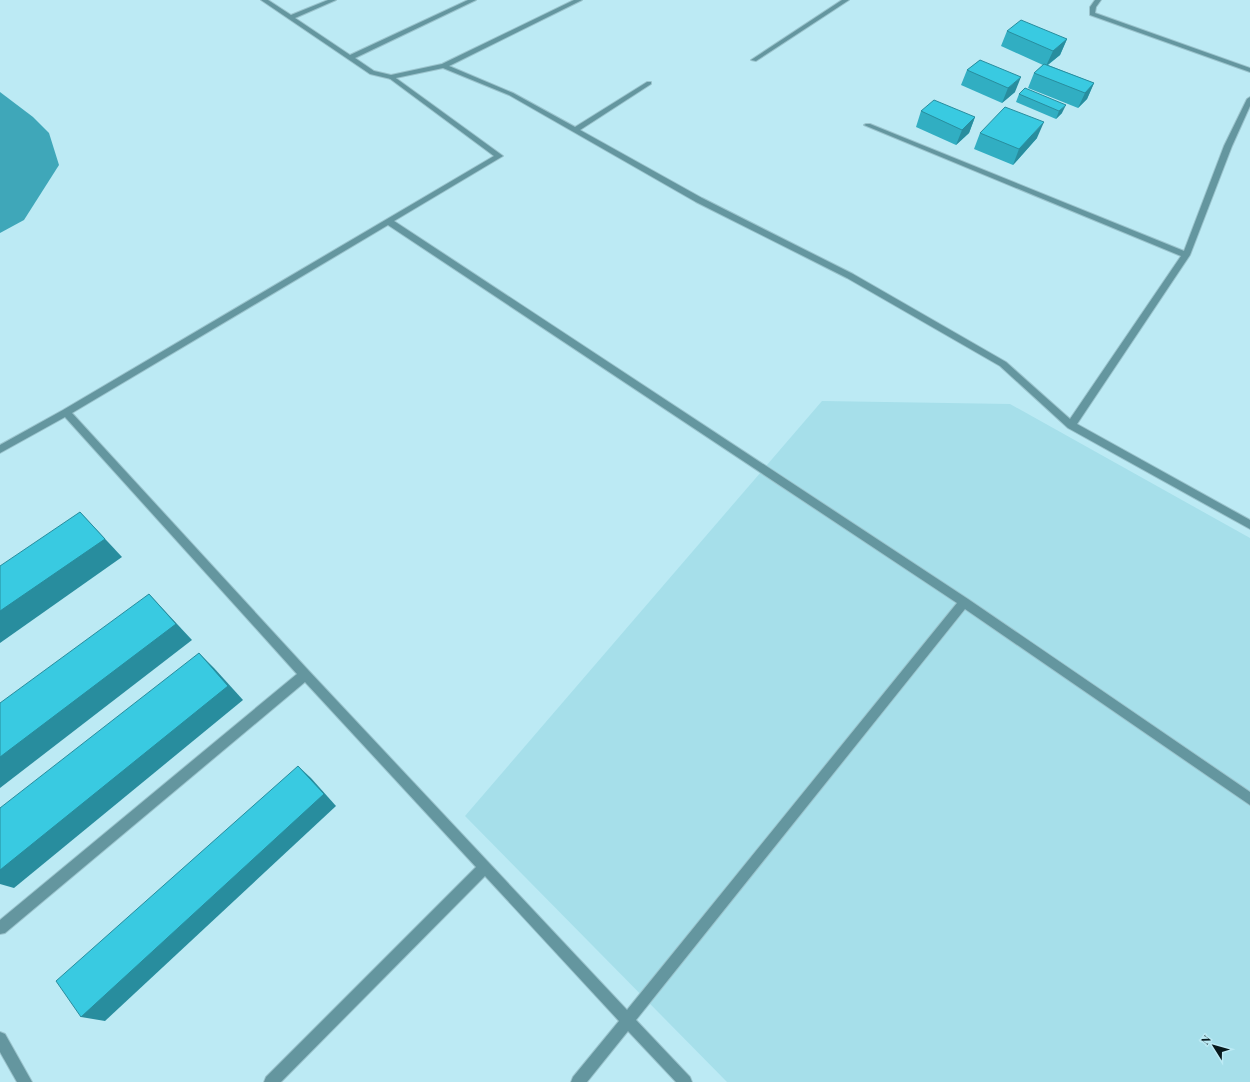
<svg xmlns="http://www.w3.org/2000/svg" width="1250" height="1082" font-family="'Playfair Display',serif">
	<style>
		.built { fill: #a6dfea }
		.water { fill: #3fa7b9 }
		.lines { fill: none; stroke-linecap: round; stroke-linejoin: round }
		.service-casing { stroke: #9bc4cd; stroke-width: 2 }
		.minor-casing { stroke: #9bc4cd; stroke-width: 2 }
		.service { fill: #64969f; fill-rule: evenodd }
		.minor { fill: #64969f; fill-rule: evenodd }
		.wall { fill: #31aec2 }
		.shaded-wall { fill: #288d9e }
		.building { fill: #39cae1; stroke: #288d9e }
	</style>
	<rect width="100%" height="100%" fill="#bceaf4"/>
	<path class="built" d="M822 401 1010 404 1250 538V1082H727L465 816Z"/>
	<path class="water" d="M0 92 33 117 49 133 59 165 24 220 0 233Z"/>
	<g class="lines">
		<g class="service-casing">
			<g id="service">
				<path d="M389 76H393L503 156 394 221 968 599 1250 792V805L965 609 636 1020 690 1077 692 1082H676L628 1031 587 1082H571L573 1077 619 1021 485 876 281 1082H264L266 1077 476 867 305 682 5 933 0 934V920L297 674 65 417 0 453V445L63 410 494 156 389 78ZM388 225 957 603 627 1010 309 671 72 413Z"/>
				<path d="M0 1032 5 1034 32 1082H17L0 1052Z"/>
			</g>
		</g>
		<g class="minor-casing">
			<g id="minor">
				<path d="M261 0H268L291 15 328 0H336L295 18 350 55 468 0H476L355 58 374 71 391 75 442 64 574 0H582L449 66 513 93 575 127 647 82H651V84L580 130 702 198 853 274 1006 362 1070 419 1181 256 864 125 866 124H870L1184 251 1224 146 1247 99 1250 97V106L1232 146 1190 255 1077 424 1250 520V529L1068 428 1000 366 847 278 696 202 509 95 443 68 391 79 370 74Z"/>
				<path d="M842 0H849L756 61 751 60Z"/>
				<path d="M1095 0H1101L1096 7 1095 13 1250 68V72L1090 15V7Z"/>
			</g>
		</g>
		<use href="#service" class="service"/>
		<use href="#minor" class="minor"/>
	</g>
	<g class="wall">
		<path d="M1007 31 1067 39 1060 55 1048 65 1094 83 1087 99 1078 108 1028 88 1034 73 1043 65 1001 46Z"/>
		<path d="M980 60 1015 92 1002 103 961 85 967 70Z"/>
		<path d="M1025 88 1062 113 1056 119 1016 102 1019 94Z"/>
		<path d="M921 111 975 117 969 133 956 145 916 127Z"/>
		<path d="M980 133 1037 138 1013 165 974 149Z"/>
	</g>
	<g class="shaded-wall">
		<path d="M1067 39 1060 55 1046 66 1053 51Z"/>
		<path d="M1021 77 1015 92 1002 103 1008 88Z"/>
		<path d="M1094 83 1087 99 1078 108 1085 93Z"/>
		<path d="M1066 105 1062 113 1056 119 1059 111Z"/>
		<path d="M975 117 969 133 956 145 962 130Z"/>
		<path d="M1044 122 1037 138 1013 165 1019 149Z"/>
		<path d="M80 512 122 557 0 643V611Z"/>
		<path d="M149 594 192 640 0 788V757Z"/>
		<path d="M199 653 214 668 243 700 14 888 0 884V870Z"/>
		<path d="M298 766 311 778 336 806 105 1021 81 1017Z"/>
	</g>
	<g class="building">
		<path d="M1021 20 1067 39 1053 51 1007 31Z"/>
		<path d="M980 60 1021 77 1008 88 967 70Z"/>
		<path d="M1044 64 1094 83 1085 93 1034 73Z"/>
		<path d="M1025 88 1066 105 1059 111 1019 94Z"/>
		<path d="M934 100 975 117 962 130 921 111Z"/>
		<path d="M1005 107 1044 122 1019 149 980 133Z"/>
		<path d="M80 512 105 539 0 611V566Z"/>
		<path d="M149 594 176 624 0 757V703Z"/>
		<path d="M199 653 228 686 0 870V808Z"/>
		<path d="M298 766 324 794 81 1017 56 981Z"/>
	</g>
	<g transform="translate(1214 1046) rotate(307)" stroke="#bceaf4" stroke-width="3" paint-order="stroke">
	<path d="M0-3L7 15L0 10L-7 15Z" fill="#07191c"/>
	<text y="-6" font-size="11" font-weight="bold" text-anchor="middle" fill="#07191c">N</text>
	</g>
</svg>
